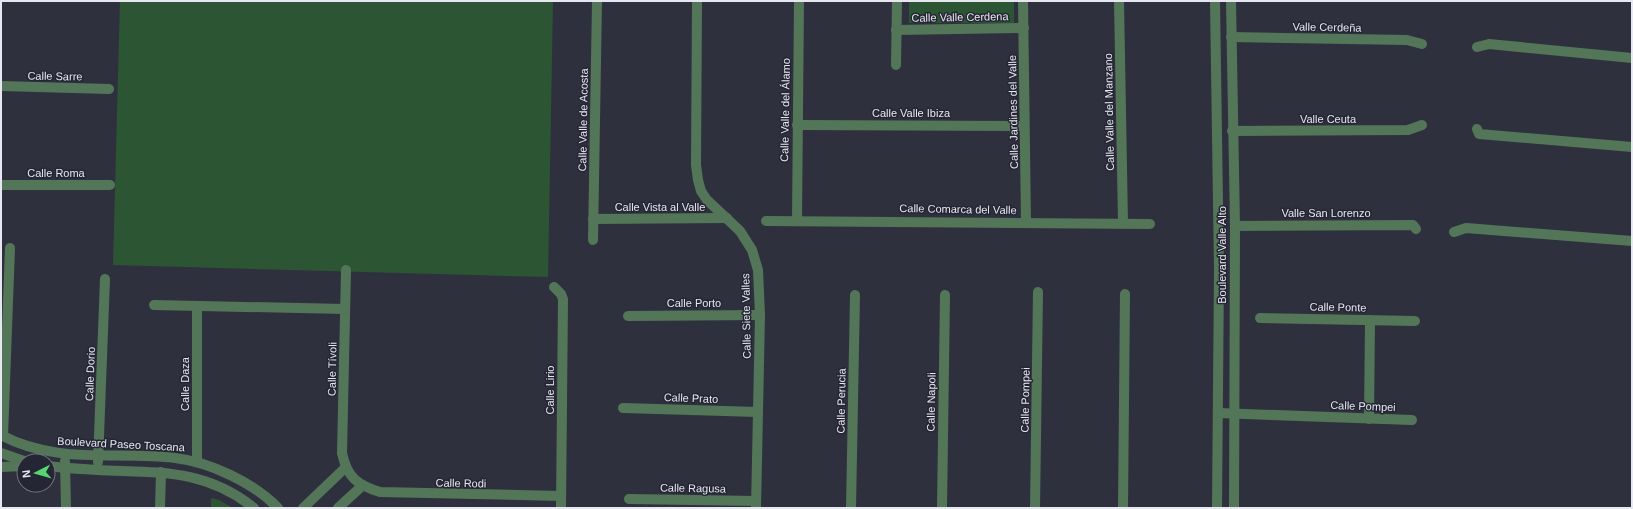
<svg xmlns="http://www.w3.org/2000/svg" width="1633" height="509" font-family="Arial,sans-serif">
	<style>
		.green { fill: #2c5633 }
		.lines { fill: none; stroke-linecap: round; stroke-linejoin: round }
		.minor { stroke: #537658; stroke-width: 10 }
		.labels { text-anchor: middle; stroke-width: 3; stroke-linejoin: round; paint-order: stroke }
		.street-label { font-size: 11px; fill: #e6e7f0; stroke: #252634 }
	</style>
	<rect width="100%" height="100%" fill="#2f303e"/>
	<g class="green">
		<path d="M120 1H553L548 277 113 265Z"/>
		<rect x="909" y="1" width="105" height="22"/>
		<path d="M211 498 219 500 233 508H211Z"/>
	</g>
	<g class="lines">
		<g class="minor">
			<path d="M697 1 696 165 698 180 701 191 707 200 740 231 752 250 758 270 760 315 756 508"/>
			<path d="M1023 1 1026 222"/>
			<path d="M1119 1 1123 223"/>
			<path d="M1215 1 1219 269 1217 508"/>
			<path d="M1231 1 1235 226 1234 508"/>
			<path d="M896 30 1024 28"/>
			<path d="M1231 37 1407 40 1422 44"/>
			<path d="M1477 47 1489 44 1632 58"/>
			<path d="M896 65 897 1"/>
			<path d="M1 86 109 89"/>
			<path d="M797 125 1024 126"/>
			<path d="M1477 129 1479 134 1632 147"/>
			<path d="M1232 131 1408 130 1422 125"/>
			<path d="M1 185H110"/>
			<path d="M593 219 727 218"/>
			<path d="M797 220 799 1"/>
			<path d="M766 221 1150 224"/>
			<path d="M1235 226 1413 225 1416 229"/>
			<path d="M1454 232 1466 228 1632 241"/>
			<path d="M593 240 597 1"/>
			<path d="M346 270 342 453C347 477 357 485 380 492L561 496"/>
			<path d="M554 287 561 294 563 299 561 508"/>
			<path d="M154 305 345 309"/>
			<path d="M628 316 760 315"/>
			<path d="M1260 318 1415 321"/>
			<path d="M623 408 758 412"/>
			<path d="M1218 413 1412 420"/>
			<path d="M1369 419 1370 320"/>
			<path d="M1 435C57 465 116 451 175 458 210 462 254 483 278 508"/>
			<path d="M3 436 10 248"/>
			<path d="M1 453 24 461"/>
			<path d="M65 461 66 508"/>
			<path d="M197 461V306"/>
			<path d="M98 462 105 279"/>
			<path d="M48 466C64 468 81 469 97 470 157 473 204 468 254 508"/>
			<path d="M1 467 24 466"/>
			<path d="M629 499 756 501"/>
			<path d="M160 508 161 472"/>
			<path d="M303 508 345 468"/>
			<path d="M338 508 362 486"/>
			<path d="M851 508 855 295"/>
			<path d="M942 508 945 295"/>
			<path d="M1035 508 1038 292"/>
			<path d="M1123 508 1125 294"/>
		</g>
	</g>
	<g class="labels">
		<g class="street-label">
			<text transform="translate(960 17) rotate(-1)" y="4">Calle Valle Cerdena</text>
			<text transform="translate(1327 27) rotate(1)" y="4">Valle Cerdeña</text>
			<text transform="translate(55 76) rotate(1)" y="4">Calle Sarre</text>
			<text transform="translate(785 110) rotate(-89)" y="4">Calle Valle del Álamo</text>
			<text transform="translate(1013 112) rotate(-91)" y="4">Calle Jardines del Valle</text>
			<text transform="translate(1109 112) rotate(-91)" y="4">Calle Valle del Manzano</text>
			<text x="911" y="117">Calle Valle Ibiza</text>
			<text x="1328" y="123">Valle Ceuta</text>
			<text transform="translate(583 120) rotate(-89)" y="4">Calle Valle de Acosta</text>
			<text x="56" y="177">Calle Roma</text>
			<text x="660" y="211">Calle Vista al Valle</text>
			<text transform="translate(958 209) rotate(1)" y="4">Calle Comarca del Valle</text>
			<text x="1326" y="217">Valle San Lorenzo</text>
			<text transform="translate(1222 255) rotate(-90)" y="4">Boulevard Valle Alto</text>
			<text x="694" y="307">Calle Porto</text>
			<text transform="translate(1338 307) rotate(1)" y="4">Calle Ponte</text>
			<text transform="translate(746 316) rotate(-91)" y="4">Calle Siete Valles</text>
			<text transform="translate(332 369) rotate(-89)" y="4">Calle Tívoli</text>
			<text transform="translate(90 374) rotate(-88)" y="4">Calle Dorio</text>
			<text transform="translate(185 384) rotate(-90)" y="4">Calle Daza</text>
			<text transform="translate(550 390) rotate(-90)" y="4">Calle Lirio</text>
			<text transform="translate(691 398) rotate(2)" y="4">Calle Prato</text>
			<text transform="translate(1025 400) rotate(-89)" y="4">Calle Pompei</text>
			<text transform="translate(841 401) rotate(-89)" y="4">Calle Perucia</text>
			<text transform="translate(931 402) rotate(-89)" y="4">Calle Napoli</text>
			<text transform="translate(1363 406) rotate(2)" y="4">Calle Pompei</text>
			<text transform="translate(121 444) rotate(3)" y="4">Boulevard Paseo Toscana</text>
			<text transform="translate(461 483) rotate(1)" y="4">Calle Rodi</text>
			<text transform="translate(693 488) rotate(1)" y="4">Calle Ragusa</text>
		</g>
	</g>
	<rect width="1633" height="509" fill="none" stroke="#e6e7f0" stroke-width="4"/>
	<g transform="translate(36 473) rotate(264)"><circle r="19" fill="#252634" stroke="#72737f"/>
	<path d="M0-3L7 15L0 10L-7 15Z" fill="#55d671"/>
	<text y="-6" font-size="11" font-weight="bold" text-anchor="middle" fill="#e6e7f0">N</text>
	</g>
</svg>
